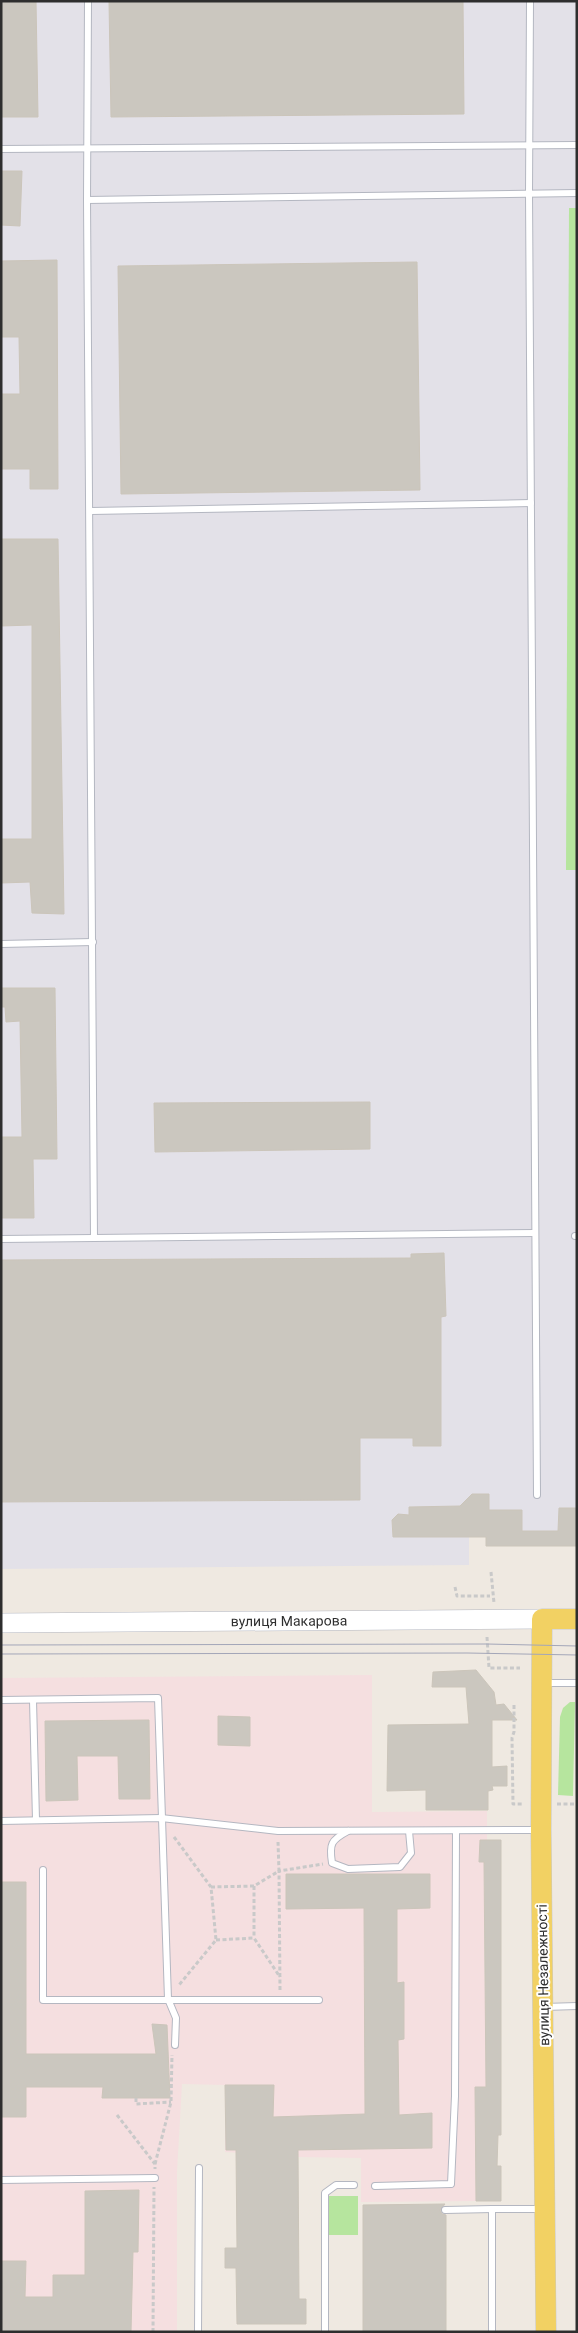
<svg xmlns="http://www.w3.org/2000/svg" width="578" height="2333" font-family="Roboto,sans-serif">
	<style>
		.industrial { fill: #e3e1e8 }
		.medical { fill: #f5dfe0 }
		.green { fill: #b6e59e }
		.building { fill: #cbc7bf; stroke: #cbc5ba }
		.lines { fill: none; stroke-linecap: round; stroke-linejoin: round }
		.service-casing { stroke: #b4b7c1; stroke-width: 8 }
		.secondary-casing { stroke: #b4b7c1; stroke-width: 20 }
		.primary-casing { stroke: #c9c9c9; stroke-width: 21 }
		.path { stroke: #c9c9c9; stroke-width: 3; stroke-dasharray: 4 2.5; stroke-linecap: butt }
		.service { stroke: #fff; stroke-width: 6 }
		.secondary { stroke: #fff; stroke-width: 19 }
		.primary { stroke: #f2d163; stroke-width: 20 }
		.tram { stroke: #a3a6b8; stroke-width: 1 }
		.labels { text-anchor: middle; stroke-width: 4; stroke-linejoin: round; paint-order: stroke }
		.street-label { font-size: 14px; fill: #2e2e2e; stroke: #fff }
	</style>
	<rect width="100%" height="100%" fill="#efe9e1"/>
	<path class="industrial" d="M1 1H577V1546H486V1537H469V1565L1 1569Z"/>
	<path class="medical" d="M372 1675V1812L487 1811V1840H480L479 1862H484V1928H501L484 1930 485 1997H501V2018H486V2070L501 2071V2087H475L476 2201 361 2202V2158L298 2157 225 2152V2085L182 2084 177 2172V2332H1V1678Z"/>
	<g class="green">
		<path d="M569 208H577V870H566Z"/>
		<path d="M570 1702H575L573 1796 558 1795 560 1717 563 1708Z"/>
		<path d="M327 2196H358V2235H326Z"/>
	</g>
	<g class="building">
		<path d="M1 1H36L38 117H1Z"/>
		<path d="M109 1H463L464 114 111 117Z"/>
		<path d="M1 171H22L20 226 1 225Z"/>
		<path d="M57 260 58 489H30V469H1V394H20L19 337H1V261Z"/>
		<path d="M417 262 420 490 121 494 118 266Z"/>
		<path d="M1 539H58L64 914 32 913 30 882 1 883 2 839H32V625L1 626Z"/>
		<path d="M1 988H55L57 1159H33L34 1218H1V1137H22L20 1021 6 1022 5 1007H1Z"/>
		<path d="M370 1102V1149L155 1152 154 1103Z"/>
		<path d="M444 1253 446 1316 441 1317V1446H413V1438H360V1500L1 1502V1260L411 1258V1254Z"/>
		<path d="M472 1494H489V1510H522V1531H558L559 1508H577V1546H486V1537H393L392 1520 398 1514 409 1515V1507L460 1506Z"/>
		<path d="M476 1670 494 1692 496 1705 504 1704 517 1720H492V1767L507 1766V1786H492L493 1790 488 1791V1810H426V1790L387 1791 388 1725 469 1724 466 1687H432L433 1672Z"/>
		<path d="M218 1716 250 1717V1746L218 1745Z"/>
		<path d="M149 1720 150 1799H119L118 1756H77L78 1800 46 1801 45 1721Z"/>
		<path d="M480 1840H501V2135H498L497 2166H501V2201H476L475 2087H486L484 1862H479Z"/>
		<path d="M286 1874H430V1908L397 1909V1983L404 1982V2039L398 2040 399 2115 432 2113V2148L298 2150 299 2299H306V2324H237L236 2268H225V2248H237L236 2150H226L225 2085H274L273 2117 365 2114 364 1908 286 1909Z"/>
		<path d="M1 1882H26V2054H156L152 2024 167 2025 170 2098H102L103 2087H26V2117H1Z"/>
		<path d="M139 2190 138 2252H133L131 2332H1V2261H26L25 2297H53V2275H85V2191Z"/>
		<path d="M445 2204 440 2210 442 2214 446 2215V2332H363V2205Z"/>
	</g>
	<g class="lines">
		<g class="service-casing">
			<g id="service">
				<path d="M88 1 87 200 94 1238"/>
				<path d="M530 1 529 193 537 1495"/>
				<path d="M1 149 577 145"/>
				<path d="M87 200 577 193"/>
				<path d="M91 511 531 503"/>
				<path d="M1 944 93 942"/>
				<path d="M575 1236H577"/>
				<path d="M1 1239 535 1233"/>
				<path d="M543 1683H577"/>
				<path d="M1 1700 158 1698 168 1999 176 2018 175 2045"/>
				<path d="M33 1700 36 1820"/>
				<path d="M1 1821 161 1818 278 1831 539 1830"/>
				<path d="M348 1831C331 1840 329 1844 332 1863L348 1869 400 1867 411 1853 409 1831"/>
				<path d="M43 1870V2000H319"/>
				<path d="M544 2007 577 2006"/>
				<path d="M1 2180 155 2178"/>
				<path d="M375 2186 451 2184 455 2096 456 1831"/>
				<path d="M445 2210 492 2209"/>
				<path d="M198 2332 199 2168"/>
				<path d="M325 2332V2193L336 2185H354"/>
				<path d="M492 2332V2209H541"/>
			</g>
		</g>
		<g class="secondary-casing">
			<g id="secondary">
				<path id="s1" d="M1 1623 542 1619"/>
			</g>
		</g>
		<g class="primary-casing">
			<path id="primary" d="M546 2332 541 1830 542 1619H577"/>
		</g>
		<g class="path">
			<path d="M491 1572 494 1603"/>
			<path d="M455 1587 457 1596H490"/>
			<path d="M487 1637 489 1668H520"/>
			<path d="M514 1705V1732L512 1738 513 1804H524"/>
			<path d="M557 1804H577"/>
			<path d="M174 1837 211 1887 216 1940 179 1985"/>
			<path d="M254 1886V1938"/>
			<path d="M211 1887 254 1886 279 1871 278 1842"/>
			<path d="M216 1940 254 1938 280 1977"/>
			<path d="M280 1990 279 1871 323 1864"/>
			<path d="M136 2098V2104L171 2102"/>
			<path d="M117 2115 155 2164V2169"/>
			<path d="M155 2164 171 2102 172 2055"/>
			<path d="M153 2332 154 2187"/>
		</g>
		<use href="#service" class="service"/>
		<use href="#secondary" class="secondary"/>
		<use href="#primary" class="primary"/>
		<g class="tram">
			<path d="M1 1645 487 1644 577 1646"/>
			<path d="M1 1654 467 1653 577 1655"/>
		</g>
	</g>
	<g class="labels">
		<g class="street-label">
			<text dy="5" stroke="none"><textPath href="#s1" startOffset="288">вулиця Макарова</textPath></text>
			<text transform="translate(543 1975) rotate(-91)" y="5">вулиця Незалежності</text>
		</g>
	</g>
	<rect width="578" height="2333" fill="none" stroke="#2e2e2e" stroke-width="5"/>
</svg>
